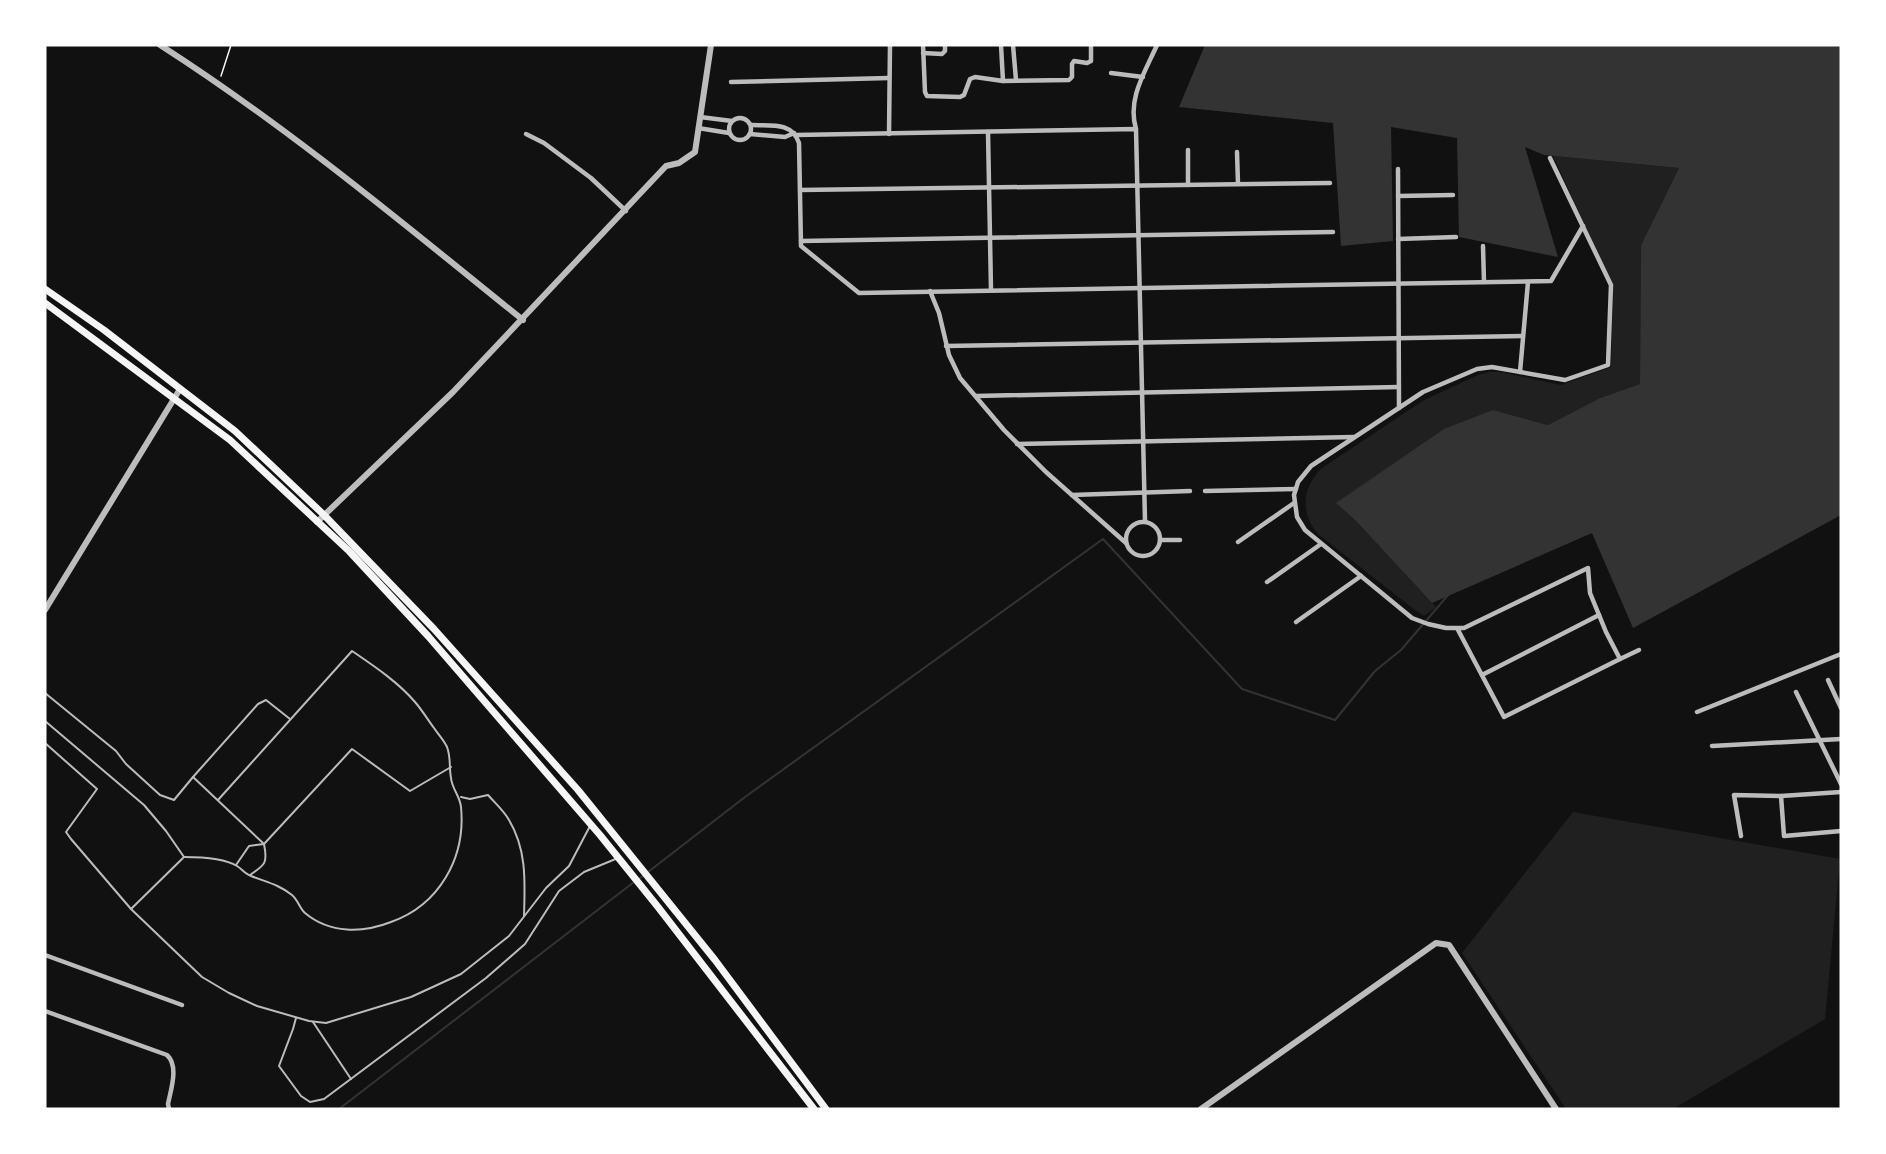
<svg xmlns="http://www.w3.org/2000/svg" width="1886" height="1154" font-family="Poppins,sans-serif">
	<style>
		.green { fill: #202020 }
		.water { fill: #333 }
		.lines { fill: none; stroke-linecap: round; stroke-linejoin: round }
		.stream { stroke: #333; stroke-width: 2 }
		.path { stroke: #f5f5f5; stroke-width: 1.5 }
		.service { stroke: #bcbcbc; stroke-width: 2 }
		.minor { stroke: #bcbcbc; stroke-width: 4.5 }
		.tertiary { stroke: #bcbcbc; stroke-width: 6 }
		.secondary { stroke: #f5f5f5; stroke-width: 7 }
	</style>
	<rect width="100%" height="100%" fill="#111"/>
	<g class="green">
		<path d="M1553 156 1679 168 1641 245 1640 384 1600 398 1548 425 1493 410 1337 504 1356 521 1432 603 1436 607 1424 616 1415 610 1318 534C1300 513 1302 487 1322 468L1424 400 1478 375 1489 372H1501L1561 385 1611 367 1613 286Z"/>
		<path d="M1573 812 1840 859 1825 1019 1673 1109H1566L1462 953Z"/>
	</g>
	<path class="water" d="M1205 45H1841V515L1633 628 1592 533 1432 603 1356 521 1336 503 1444 429 1493 410 1548 425 1600 398 1640 384 1641 245 1679 168 1544 155 1525 147 1558 257 1459 237 1457 138 1391 127 1393 241 1341 246 1333 123 1179 107Z"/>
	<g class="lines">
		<g class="stream">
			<path d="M639 879 745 797 1103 539 1242 689 1335 720 1375 671 1401 650 1449 594"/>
			<path d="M339 1109 634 882"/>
		</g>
		<path class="path" d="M221 76 231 45"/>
		<g class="service">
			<path d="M45 693 116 751 126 764 160 795 174 800 193 777 264 844"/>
			<path d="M45 721 144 805 166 831 184 857"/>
			<path d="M45 743 97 789 66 832 71 839 131 909 202 977 229 993 257 1006 309 1021 326 1023 411 997 461 974 509 936 546 888 569 866 590 826"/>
			<path d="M193 777 258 704 266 700 290 719"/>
			<path d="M461 797 470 799 488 795C495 803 504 811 509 820 527 850 525 882 524 916"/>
			<path d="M264 844 352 749 410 791 451 767"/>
			<path d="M184 857C198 857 224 858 237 866 242 869 245 874 251 876 266 882 280 885 292 895 298 900 300 909 305 913 330 934 363 933 391 922 439 905 466 858 461 807 460 796 452 789 451 778 449 768 451 757 447 747 444 740 438 734 434 728 428 720 422 710 415 702 398 682 374 666 352 651L218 800"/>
			<path d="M236 865 249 846 264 844"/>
			<path d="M250 875C265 865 268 863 264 844"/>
			<path d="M131 909 183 858"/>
			<path d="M296 1018 293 1029 279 1066 301 1096 310 1102 324 1099 486 978 525 944 559 891 584 872 618 858"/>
			<path d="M313 1022 351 1079"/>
		</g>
		<g class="minor">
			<path d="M923 45 925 92 927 96 960 97 964 95 970 79 975 77 1003 81 1001 45"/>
			<path d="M1013 45 1016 80"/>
			<path d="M923 53 942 54 945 51V45"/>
			<path d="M1111 73 1143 77"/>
			<path d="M1003 81 1069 80 1072 77V64L1074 61 1087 63 1091 61V45"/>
			<path d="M731 82 889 78"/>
			<path d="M700 117 732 121"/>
			<circle cx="740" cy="129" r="11"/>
			<path d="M751 125C770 126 792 121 799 143L801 246 859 293 1551 281 1583 226"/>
			<path d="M698 128 729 133"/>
			<path d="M1136 129C1127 99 1145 72 1157 45"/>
			<path d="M988 132 991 290"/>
			<path d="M526 134 544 143 591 178 626 211"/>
			<path d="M750 134 785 137 794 133"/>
			<path d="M889 134 890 45"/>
			<path d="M796 135 1136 129 1145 521"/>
			<path d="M1237 152 1238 184"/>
			<path d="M1398 169 1399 408"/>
			<path d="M1188 185V150"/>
			<path d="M800 190 1330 183"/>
			<path d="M1398 196 1453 195"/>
			<path d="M1398 239 1456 237"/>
			<path d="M801 241 1333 232"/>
			<path d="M1483 246 1484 282"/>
			<path d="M930 291 939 313 949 355 960 378 1004 430 1046 472 1126 543"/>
			<path d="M946 346 1523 336"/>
			<path d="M1520 372 1528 282"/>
			<path d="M976 396 1399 387"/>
			<path d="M1017 444 1354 437"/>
			<path d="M1205 491 1296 489"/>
			<path d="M1072 495 1190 491"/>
			<circle cx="1143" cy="539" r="17"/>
			<path d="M1160 540H1180"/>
			<path d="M1238 542 1294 503"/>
			<path d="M1267 582 1321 544"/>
			<path d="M1296 622 1361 576"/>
			<path d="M1457 628 1504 717 1620 659 1606 632 1590 593 1588 568 1464 628H1446L1428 624 1412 618 1305 530 1297 517 1294 495 1298 482 1311 466 1423 392 1477 369 1492 367 1565 380 1608 365 1611 285 1550 158"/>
			<path d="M1620 659 1639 650"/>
			<path d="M1482 675 1599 615"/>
			<path d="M1828 680 1841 708"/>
			<path d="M1796 692 1841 784"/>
			<path d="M1697 712 1841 654"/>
			<path d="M1712 746 1841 739"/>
			<path d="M1781 796 1841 792"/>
			<path d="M1741 836 1734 795 1781 796 1784 836 1841 831"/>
			<path d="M45 955 182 1005"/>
			<path d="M45 1011 167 1055C179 1066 171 1089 168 1104L169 1109"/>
		</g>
		<g class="tertiary">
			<path d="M160 45C288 127 405 225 523 320"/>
			<path d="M317 522 453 392 666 166 679 163 695 152 711 45"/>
			<path d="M45 610 180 389"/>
			<path d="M1201 1109 1436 943 1449 945 1556 1109"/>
		</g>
		<g class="secondary">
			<path d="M45 289 104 330 235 431 324 515 434 629 578 790 715 960 826 1109"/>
			<path d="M45 303 230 440 349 551 428 636 600 835 658 907 814 1109"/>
		</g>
	</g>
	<rect width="1886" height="1154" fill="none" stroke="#ffffff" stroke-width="93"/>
</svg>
